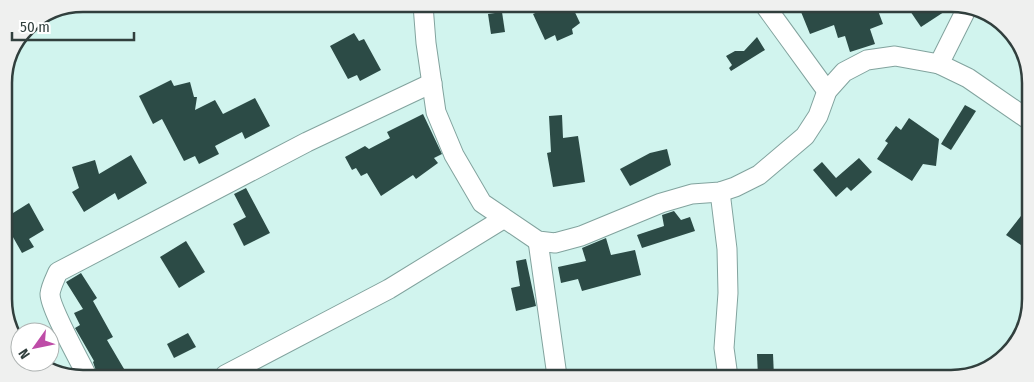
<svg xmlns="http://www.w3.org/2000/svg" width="1034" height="382" font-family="'Fira Sans Condensed',sans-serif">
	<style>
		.building { fill: #2c4b46 }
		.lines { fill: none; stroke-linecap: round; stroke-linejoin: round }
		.minor-casing { stroke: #82a39e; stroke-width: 21 }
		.minor { stroke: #fff; stroke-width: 19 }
		.rim { fill: none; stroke: #313f3d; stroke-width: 2.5 }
	</style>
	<rect width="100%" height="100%" fill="#d1f4ee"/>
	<g class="building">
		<path d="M551 6H572L580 23 572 29 573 34 557 41 555 35 545 40 533 14Z"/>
		<path d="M799 7 877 8 883 24 870 29 875 44 850 52 845 36 838 38 834 25 810 34Z"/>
		<path d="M908 8H950L921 27Z"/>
		<path d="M502 12 505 32 491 34 488 14Z"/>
		<path d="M354 33 359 41 364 39 381 70 360 81 357 75 348 79 330 46Z"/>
		<path d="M757 37 765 50 731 71 729 68 732 65 726 56 735 51H744Z"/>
		<path d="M171 80 174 86 190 82 194 97H197L195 110 215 100 223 114 255 98 270 126 245 139 242 132 215 146 219 154 199 164 195 156 184 161 162 119 153 124 139 96Z"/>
		<path d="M965 105 976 111 951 150 941 144Z"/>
		<path d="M423 114 442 154 434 158 438 163 416 179 413 175 381 196 367 173 361 176 356 168 352 170 345 157 365 146 369 149 390 138 387 132Z"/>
		<path d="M562 115 563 138 578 136 585 182 553 187 547 153 551 152 549 116Z"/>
		<path d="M909 118 939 139 936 166 923 164 912 181 877 159 888 143 885 141 896 126 901 130Z"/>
		<path d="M667 149 671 165 630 186 620 169 650 153Z"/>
		<path d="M131 155 147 183 118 200 115 193 84 212 72 192 79 188 72 167 95 160 99 174Z"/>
		<path d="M859 158 872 172 851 191 847 187 836 197 813 170 822 162 836 178Z"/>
		<path d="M246 188 270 233 244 246 233 224 246 217 234 194Z"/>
		<path d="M29 203 44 230 29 239 34 247 22 253 5 223V218Z"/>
		<path d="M1028 207 1027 226V249L1006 235Z"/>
		<path d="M674 211 681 220 690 217 695 231 642 248 637 235 664 226 662 215Z"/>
		<path d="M606 238 611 255 635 250 641 275 582 291 578 279 561 283 558 267 586 261 582 248Z"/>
		<path d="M186 241 205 272 179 288 160 257Z"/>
		<path d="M526 259 536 306 516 311 511 288 520 286 516 261Z"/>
		<path d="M81 273 97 298 93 301 113 337 107 340 127 374H97L93 362 94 361 75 328 80 325 74 313 83 309 66 282Z"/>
		<path d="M188 333 196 347 174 358 167 344Z"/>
		<path d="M757 354H773L774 377H758Z"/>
	</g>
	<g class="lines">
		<g class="minor-casing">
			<g id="minor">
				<path d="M423 5 426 43 436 112 454 155 482 203 538 241 555 243 581 236 661 203 692 194 720 192 735 187 759 175 805 136 818 116 827 91 844 72 867 60 895 56 939 64 968 78 1029 120"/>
				<path d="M766 7 827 91"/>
				<path d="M939 64 967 8"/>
				<path d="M720 192 727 249 728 293 724 348 728 377"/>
				<path d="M538 241 557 376"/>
				<path d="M86 374C79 359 50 308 50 294 51 286 55 279 58 272L307 142 432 83"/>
				<path d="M225 375 389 289 503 219"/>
			</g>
		</g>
		<use href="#minor" class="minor"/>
	</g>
	<path d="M0 0H1034V382H0ZM83 12H951A71 71 0 0 1 1022 83V299A71 71 0 0 1 951 370H83A71 71 0 0 1 12 299V83A71 71 0 0 1 83 12Z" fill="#eff0ef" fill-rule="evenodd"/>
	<path class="rim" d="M83 12H951A71 71 0 0 1 1022 83V299A71 71 0 0 1 951 370H83A71 71 0 0 1 12 299V83A71 71 0 0 1 83 12Z"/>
	<g transform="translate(35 347) rotate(237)"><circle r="24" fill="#ffffff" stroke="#adb2b1"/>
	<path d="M0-4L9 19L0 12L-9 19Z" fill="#be4ca7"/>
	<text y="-8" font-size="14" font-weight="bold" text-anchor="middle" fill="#313f3d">N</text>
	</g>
	<path d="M12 32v8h122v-8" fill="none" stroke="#313f3d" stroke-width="2.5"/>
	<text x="20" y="32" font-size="15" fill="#313f3d" stroke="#ffffff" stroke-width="4" paint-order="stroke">50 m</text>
</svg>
